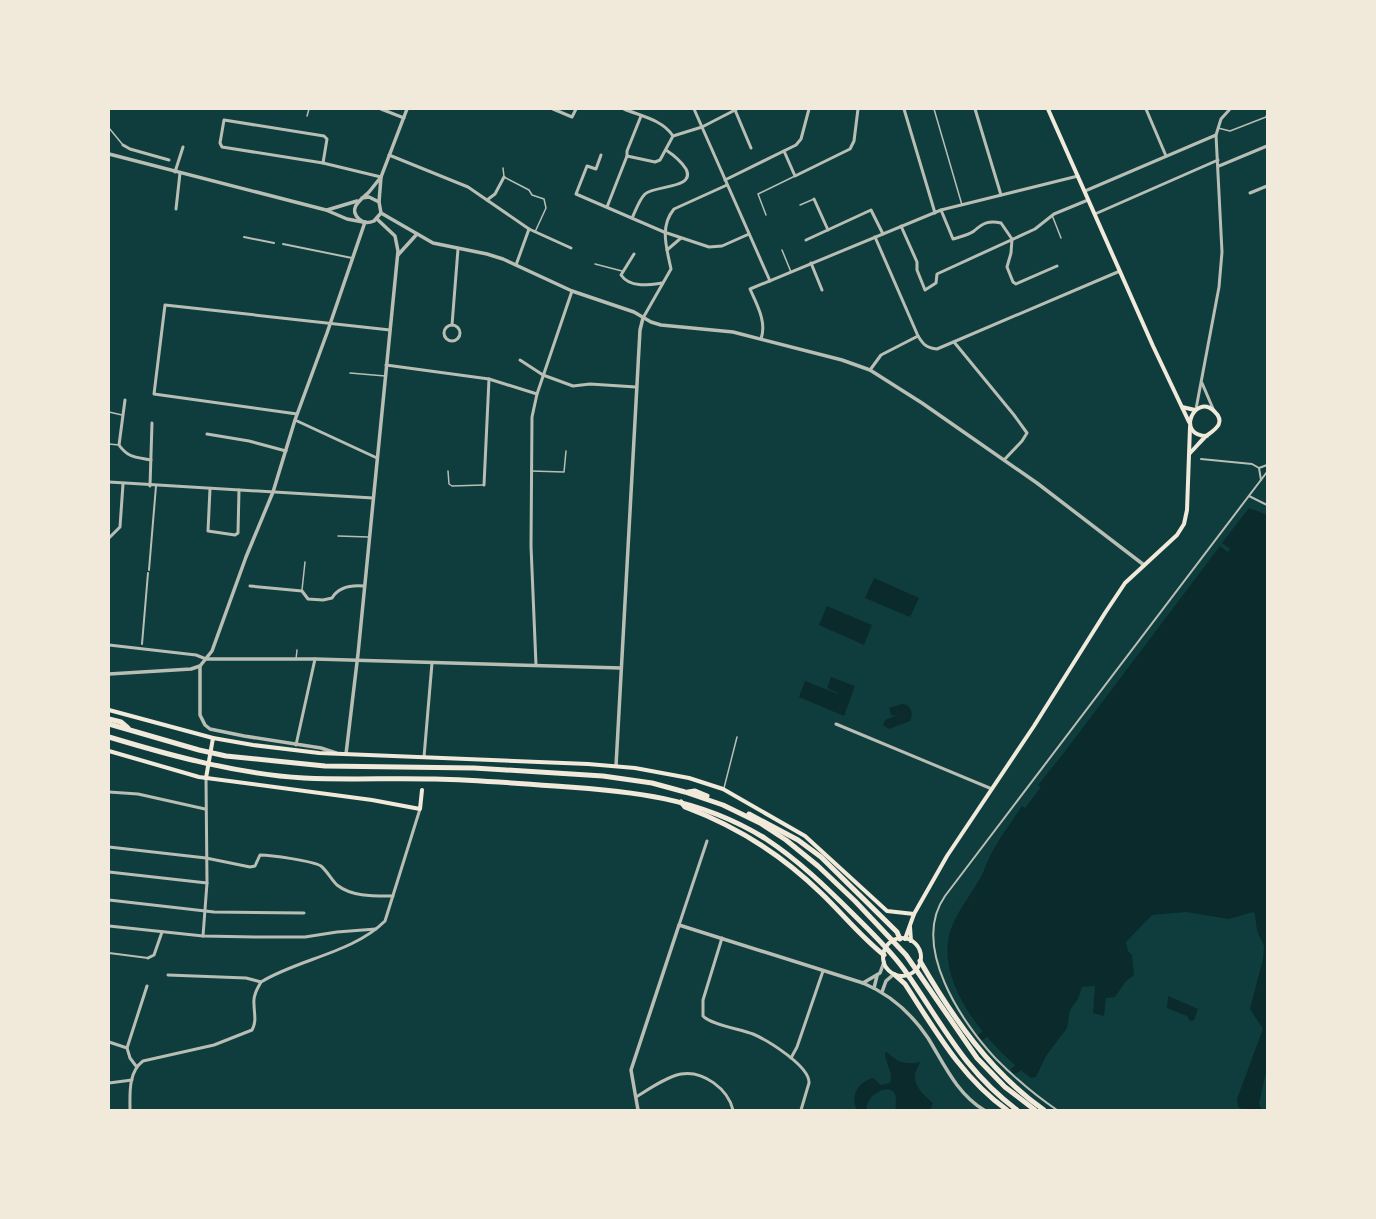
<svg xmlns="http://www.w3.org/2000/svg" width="1376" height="1219" font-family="Inter,sans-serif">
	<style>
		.water { fill: #0a2a2b }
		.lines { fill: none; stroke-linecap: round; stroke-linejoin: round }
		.canal { stroke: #0a2a2b; stroke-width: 7 }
		.service { stroke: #b8beb3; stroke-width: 1.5 }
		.pedestrian { stroke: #b8beb3; stroke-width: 2 }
		.minor { stroke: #b8beb3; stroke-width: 3 }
		.tertiary { stroke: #b8beb3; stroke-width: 3.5 }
		.secondary { stroke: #f1e9da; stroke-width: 4 }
		.trunk { stroke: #f1e9da; stroke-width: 5 }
	</style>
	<rect width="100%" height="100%" fill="#0f3d3e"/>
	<g class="water">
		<path d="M1249 508 1267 515V1068L1259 1103 1252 1110H1244L1238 1107 1237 1099 1263 1029 1250 1009 1263 959 1264 946 1257 931 1255 914 1253 912 1229 919 1186 912 1152 915 1126 942 1128 951 1132 955 1134 975 1126 981 1115 997 1106 998 1104 1016 1093 1013 1095 986 1082 987 1078 999 1070 1010 1067 1028 1046 1056 1036 1077 1031 1078C993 1050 941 992 948 941 952 917 969 898 981 877 986 867 989 856 995 847 1003 833 1013 820 1022 806L1025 808 1041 787 1038 785 1063 754 1220 546 1228 552 1230 549 1222 543Z"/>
		<path d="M874 578 919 598 910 617 865 598Z"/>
		<path d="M827 606 872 625 864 645 819 625Z"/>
		<path d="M831 677 855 686 844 716 799 697 805 681 838 694V693L827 688Z"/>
		<path d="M902 704 907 705C912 710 913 714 910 721L889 729 883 725 885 720 900 714 892 716 889 708Z"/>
		<path d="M1168 996 1198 1009 1194 1020 1190 1021 1187 1016 1167 1008Z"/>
		<path d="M887 1052C898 1063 905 1065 920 1062 919 1066 916 1070 915 1074 913 1086 925 1096 933 1103L930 1110H896C895 1105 897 1099 895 1094 889 1081 864 1097 867 1110H857C850 1096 858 1082 873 1078L881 1085 890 1083C894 1073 885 1063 885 1053Z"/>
	</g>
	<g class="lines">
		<g class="canal">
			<path d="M981 1037 985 1034"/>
			<path d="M1015 1070 1018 1068"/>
			<path d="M1256 1106 1258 1110"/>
		</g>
		<g class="service">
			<path d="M934 109 962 205"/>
			<path d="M307 116 309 109"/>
			<path d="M109 128 123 145"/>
			<path d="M1218 128 1230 131 1266 117 1267 114"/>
			<path d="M503 168 504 177 529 190 532 195 544 199 546 208 535 232"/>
			<path d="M800 205 814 199"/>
			<path d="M766 215 758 194 795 176"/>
			<path d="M1052 215 1061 238"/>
			<path d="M782 250 791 272"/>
			<path d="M595 264 622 271"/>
			<path d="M350 373 385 376"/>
			<path d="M109 412 122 415"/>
			<path d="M109 444 119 445"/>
			<path d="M448 471 449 484 452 486 483 485"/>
			<path d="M531 471 564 472 566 451"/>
			<path d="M338 536 368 537"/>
			<path d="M302 590 305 562"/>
			<path d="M296 659 297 650"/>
			<path d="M724 788 737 737"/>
		</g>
		<g class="pedestrian">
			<path d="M244 237 274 243"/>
			<path d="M283 244 352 258"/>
			<path d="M1201 459 1252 464 1259 468 1261 480"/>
			<path d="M1259 468 1267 465"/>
			<path d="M1249 496 1267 505"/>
			<path d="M149 570 156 486"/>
			<path d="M142 644 148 573"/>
			<path d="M109 953 148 958"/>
			<path d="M1057 1110C1036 1096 1015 1078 996 1059 962 1023 910 946 945 896L1267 472"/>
		</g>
		<g class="minor">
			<path d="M381 109 404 118"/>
			<path d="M553 109 572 117 576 109"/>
			<path d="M624 109C641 116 663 120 673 136"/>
			<path d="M694 109 770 281"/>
			<path d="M904 109 935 213"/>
			<path d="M975 109 1001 195"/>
			<path d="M1146 109 1166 156"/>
			<path d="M735 110 751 148"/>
			<path d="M224 120 324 136 327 139 323 163 222 147 220 143Z"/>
			<path d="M123 145 130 149 169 160"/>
			<path d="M784 151 795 176 850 149 854 141 858 109"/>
			<path d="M389 155 468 187 529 229 571 248"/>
			<path d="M601 155 596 169 587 166 576 194 664 232 709 247 722 246 749 234"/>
			<path d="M627 156 655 162 660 160 673 136 702 127 737 109"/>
			<path d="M323 163 381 177"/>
			<path d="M1219 166 1267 146"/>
			<path d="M175 172 183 147"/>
			<path d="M725 180 796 145 801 139 809 109"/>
			<path d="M1085 191 1216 135"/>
			<path d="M1250 193 1267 186"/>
			<path d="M814 199 828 230"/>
			<path d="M487 200 495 194 504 177"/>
			<path d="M607 207 627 156V151L641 116"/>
			<path d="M176 209 180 173"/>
			<path d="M941 210 953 239C959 237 969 235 974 231 983 223 989 220 1001 223L1012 239 1011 253 1007 267 1013 282 1016 284 1057 266"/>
			<path d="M1095 214 1218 160"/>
			<path d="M632 218C636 210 639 200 645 194 655 185 696 189 686 169 681 161 675 156 666 150"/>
			<path d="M901 226 917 262V270L925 290 936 283 937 274 1035 229 1054 214 1088 200"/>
			<path d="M875 237 918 336C923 344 926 348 937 349L1120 271"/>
			<path d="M806 240 871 210 883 234"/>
			<path d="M667 250 681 238"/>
			<path d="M634 254 621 275C630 288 648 285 662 283"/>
			<path d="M811 263 822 290"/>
			<path d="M516 265 529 229"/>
			<path d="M643 318 671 269C667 249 659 227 674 209L727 185"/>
			<circle cx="452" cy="333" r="8"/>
			<path d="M452 325 458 249"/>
			<path d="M761 339C767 322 757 305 750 289L941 210 1078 176"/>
			<path d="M954 342 1014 415 1027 433 1022 441 1004 460"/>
			<path d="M520 360 543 375 573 386 590 384 636 387"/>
			<path d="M386 365 489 379 537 394"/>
			<path d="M870 370 881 355 918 336"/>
			<path d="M1202 383 1214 411"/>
			<path d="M125 400 119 445C128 458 136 457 151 460"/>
			<path d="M1196 409 1219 287 1222 252 1216 135 1221 119 1230 109"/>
			<path d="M297 414 154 394 165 305 390 330"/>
			<path d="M295 420 377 458"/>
			<path d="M207 434 249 441 286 451"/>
			<path d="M109 482 373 498"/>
			<path d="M484 485 489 379"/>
			<path d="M150 486 152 423"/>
			<path d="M210 489 208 531 235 535 238 533 239 490"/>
			<path d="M109 538 120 527 123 484"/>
			<path d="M250 586 302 591 308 599 323 600 332 598C339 586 352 585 364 586"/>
			<path d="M109 645 196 655 206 659"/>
			<path d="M536 665 531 546 532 417 537 394 572 291"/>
			<path d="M836 724 992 789"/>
			<path d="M296 745 315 659"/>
			<path d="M424 757 432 663"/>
			<path d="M109 792 138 794 205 809"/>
			<path d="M109 847 206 858 250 867 255 866 260 855C271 855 313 861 321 866 327 871 331 879 337 885 352 897 375 896 393 896"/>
			<path d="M109 872 207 883"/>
			<path d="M109 900 214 912 304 913"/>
			<path d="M679 925 707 841"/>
			<path d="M109 926 203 936 255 937H305L337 932 376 929"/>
			<path d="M203 936 207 883 206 778"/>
			<path d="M722 938 703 1000V1016C711 1025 741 1029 753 1034 767 1040 810 1066 809 1083L801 1110"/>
			<path d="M148 958 154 955 162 932"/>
			<path d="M168 975 246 978 261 982"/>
			<path d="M109 1042 127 1048 130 1058 136 1066"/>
			<path d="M127 1048 147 986"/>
			<path d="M791 1058 797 1047 823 971"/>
			<path d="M109 1083 132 1080"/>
			<path d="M636 1097C649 1089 666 1077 681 1074 703 1070 728 1089 733 1110"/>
			<path d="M130 1110C130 1094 128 1072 143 1061L214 1045 252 1030C257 1021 254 1014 254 1004 253 996 257 989 261 982 298 959 353 953 385 921L420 809"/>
		</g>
		<g class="tertiary">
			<path d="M109 154 326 210 347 219 363 222"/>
			<path d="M362 198 369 197 379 202 381 213 374 221C369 223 363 223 359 219 347 208 362 199 369 192 373 187 377 182 381 177"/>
			<path d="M379 202 381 177 407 109"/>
			<path d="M327 210 357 201"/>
			<path d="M381 213 433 243 487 254 503 259 572 291 634 312 651 322 661 325 733 332 842 360 870 370 922 403 1037 483 1144 565"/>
			<path d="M398 255 417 234"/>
			<path d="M206 659H315L621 668"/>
			<path d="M200 666V715L205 725 210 729 244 736 321 748 336 753"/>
			<path d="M109 674 191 669 200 666 212 651 246 557 273 492 295 420 327 333 365 222"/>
			<path d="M346 754 358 654 398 251 395 236 377 219"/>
			<path d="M616 766 640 330 643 318"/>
			<path d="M863 983 880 973 884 962"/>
			<path d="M874 988 877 976"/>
			<path d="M882 992 886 981 894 974"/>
			<path d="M638 1110 631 1070 679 925 863 983C889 994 912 1014 928 1038 944 1064 957 1094 984 1110"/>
		</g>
		<g class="secondary">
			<path d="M1048 109 1153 346 1189 422"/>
			<path d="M1182 407 1195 410"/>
			<path d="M1190 453C1195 448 1200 442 1205 437 1212 431 1228 424 1214 411 1195 393 1175 436 1207 436"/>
			<path d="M109 710 213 738 253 745 319 753 588 764 635 768 689 778 723 789 805 836 887 911 914 914"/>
			<path d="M109 751 199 777 372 800 420 809 422 790"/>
			<path d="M206 778 213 738"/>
			<path d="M910 927 911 941"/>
			<circle cx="902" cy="957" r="19"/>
			<path d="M905 939 914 914 947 856 1034 726 1105 613 1125 583 1177 535 1184 524 1187 510 1190 427"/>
		</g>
		<g class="trunk">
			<path d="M109 719 121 722 128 728"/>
			<path d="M109 724 199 750 226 756 325 766 474 768 603 776 652 783 685 792 723 805 760 823 786 840 818 866 855 901 906 955 977 1058 1005 1087 1035 1110"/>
			<path d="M109 737C172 756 238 774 304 778 347 780 391 778 435 779 475 780 515 783 555 786 631 791 699 797 766 839 798 860 826 887 853 914 870 931 888 948 903 968 941 1021 962 1069 1017 1110"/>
			<path d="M688 792 695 791 707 796"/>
			<path d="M681 802 685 807C736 826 782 855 821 893 842 913 861 937 884 955"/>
			<path d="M749 814 798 840 821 857 897 932 900 939"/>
			<path d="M920 961C953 1018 990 1072 1044 1110"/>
			<path d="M895 975 905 984C935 1030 962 1078 1007 1110"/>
		</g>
	</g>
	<rect width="1376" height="1219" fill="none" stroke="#f1e9da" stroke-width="220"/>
</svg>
